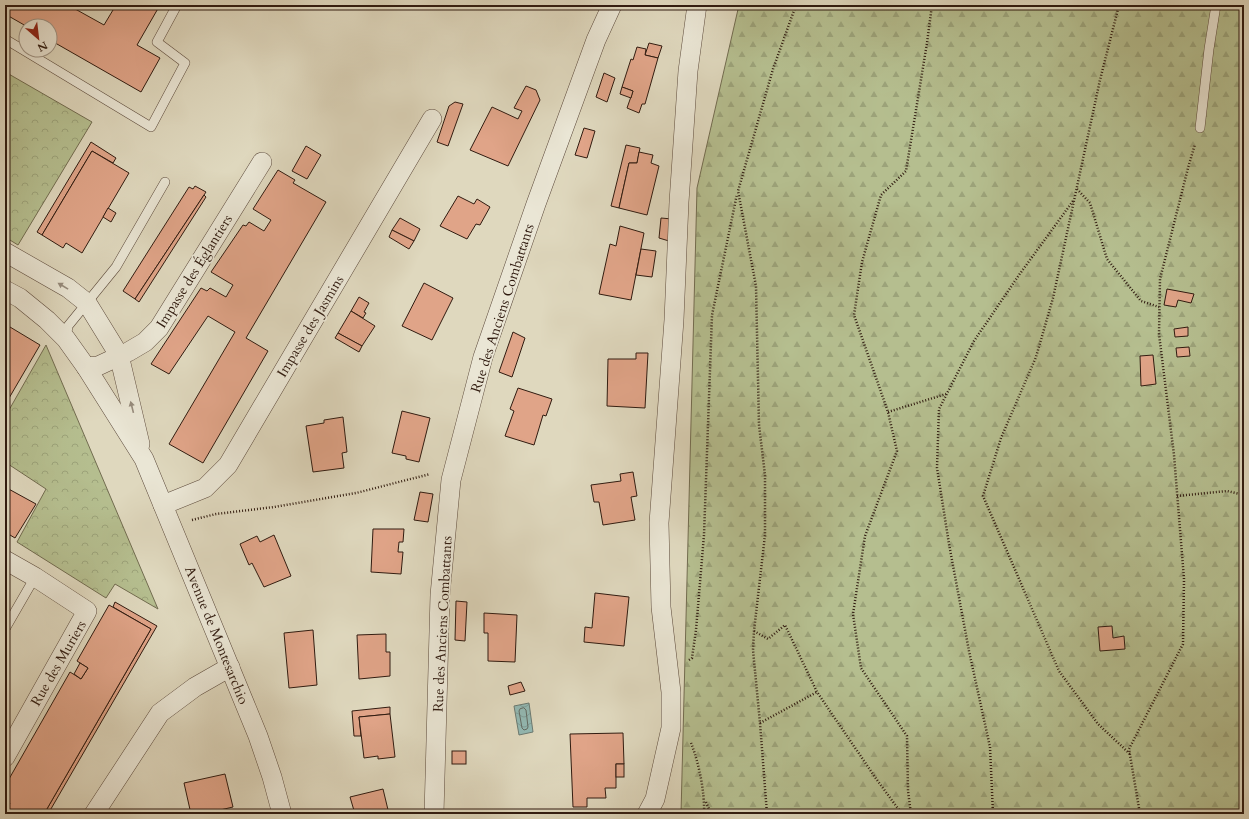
<svg xmlns="http://www.w3.org/2000/svg" width="1249" height="819" font-family="Cardo,serif">
	<style>
		.forest { fill: url(#forest-firs); stroke: #726c50 }
		.park { fill: url(#park-crowns); stroke: #726c50 }
		.water { fill: url(#water-waves); stroke: #6b7a72 }
		.lines { fill: none; stroke-linecap: round; stroke-linejoin: round }
		.shore { stroke: #626a62; stroke-width: 1 }
		.building { fill: #e0a488; stroke: #301b10 }
		.service-casing { stroke: #5c4a3c; stroke-width: 10 }
		.minor-casing { stroke: #5c4a3c; stroke-width: 20 }
		.path { stroke: #301b10; stroke-width: 2.5; stroke-dasharray: 1 2; stroke-linecap: butt }
		.service { stroke: #eae6d5; stroke-width: 9 }
		.minor { stroke: #eae6d5; stroke-width: 19 }
		.oneway { fill: #968b7c }
		.labels { text-anchor: middle; stroke-width: 3.5; stroke-linejoin: round; paint-order: stroke }
		.street-label { font-size: 14px; fill: #301b10; stroke: #eae6d5 }
	</style>
	<defs>
		<pattern id="forest-firs" width="22" height="20" patternUnits="userSpaceOnUse"><rect width="22" height="20" fill="#b5be8f"/><path d="M5 1l3.5 6h-7zM16 11l3.5 6h-7z" fill="#9ca37a"/></pattern>
		<pattern id="park-crowns" width="20" height="18" patternUnits="userSpaceOnUse"><rect width="20" height="18" fill="#b5be8f"/><path d="M2 6a3 3 0 1 1 6 0M12 15a3 3 0 1 1 6 0" fill="none" stroke="#9ca37a"/></pattern>
		<pattern id="water-waves" width="16" height="10" patternUnits="userSpaceOnUse"><rect width="16" height="10" fill="#93b9b3"/><path d="M0 5q4-4 8 0t8 0" fill="none" stroke="#7f9e99"/></pattern>
	</defs>
	<rect width="100%" height="100%" fill="#dfd8be"/>
	<filter id="stains"><feTurbulence type="fractalNoise" baseFrequency=".005" numOctaves="4"/><feColorMatrix values="0 0 0 0 .2 0 0 0 0 .09 0 0 0 0 .02 0 0 0 .5 -.17"/></filter>
	<radialGradient id="worn" r=".72"><stop offset=".6" stop-color="#630" stop-opacity="0"/><stop offset="1" stop-color="#630" stop-opacity=".3"/></radialGradient>
	<path class="forest" d="M739 5H1244V814H681L697 188Z"/>
	<g class="park">
		<path d="M7 73 92 122 18 245 5 237V78Z"/>
		<path d="M46 345 158 609 115 584 106 598 17 542 46 489 5 462V417Z"/>
	</g>
	<path class="water" d="M529 703 533 732 519 735 514 706Z"/>
	<g class="lines">
		<path class="shore" d="M524 708 526 710 528 727 527 729 524 730 522 728 519 711 520 709Z"/>
	</g>
	<g class="building">
		<path d="M5 5H68L104 25 116 5H160L137 45 160 58 141 92 50 40V26H26L5 14Z"/>
		<path d="M649 43 662 46 658 58 645 55Z"/>
		<path d="M637 47 646 49 645 55 658 58 645 104H642L639 113 627 108 633 91 622 87 631 59 633 60Z"/>
		<path d="M604 73 615 78 607 102 596 97Z"/>
		<path d="M526 86 536 90 540 100 508 166 470 150 492 107 518 119 522 111 514 108Z"/>
		<path d="M622 87 633 91 631 98 620 94Z"/>
		<path d="M455 102 463 104 448 146 437 142 449 106Z"/>
		<path d="M584 128 595 131 587 158 575 155Z"/>
		<path d="M91 142 116 158 113 163 92 151 42 235 37 232Z"/>
		<path d="M626 145 640 148 637 163H629L619 208 611 206Z"/>
		<path d="M306 146 321 155 307 179 292 171Z"/>
		<path d="M92 151 129 173 82 253 66 243 63 248 42 235Z"/>
		<path d="M639 152 653 155 651 163 659 166 647 215 619 208 629 163H637Z"/>
		<path d="M278 170 295 180 293 183 326 202 246 338 268 351 203 463 169 444 235 332 208 316 169 374 151 364 201 288 207 291 210 288 226 297 233 285 211 272 243 225 246 226 249 222 264 231 271 220 253 209Z"/>
		<path d="M195 186 206 192 135 299 123 291 189 187 193 189Z"/>
		<path d="M204 195 206 197 139 302 135 299Z"/>
		<path d="M458 196 474 204 477 199 490 207 480 225 476 224 467 239 440 226Z"/>
		<path d="M108 208 116 213 111 222 103 217Z"/>
		<path d="M400 218 420 229 414 241 392 230Z"/>
		<path d="M661 218 672 219 669 241 659 238Z"/>
		<path d="M620 226 644 233 631 300 599 294 610 244 616 246Z"/>
		<path d="M392 230 414 241 409 249 389 237Z"/>
		<path d="M641 249 656 251 652 277 636 275Z"/>
		<path d="M424 283 453 298 432 340 402 326Z"/>
		<path d="M1167 289 1194 294 1191 303 1178 300 1176 307 1164 305Z"/>
		<path d="M359 297 369 303 364 312 366 313 363 318 351 311Z"/>
		<path d="M351 311 375 326 362 346 338 333Z"/>
		<path d="M5 324 40 345 5 405Z"/>
		<path d="M1188 327V336L1175 337 1174 329Z"/>
		<path d="M513 332 525 338 512 377 499 372Z"/>
		<path d="M338 333 362 346 359 352 335 338Z"/>
		<path d="M1189 347 1190 356 1177 357 1176 348Z"/>
		<path d="M636 353H648L645 408 607 406 608 359H636Z"/>
		<path d="M1153 355 1156 384 1141 386 1140 356Z"/>
		<path d="M518 388 552 399 546 416 543 415 534 445 505 436 514 411 510 409Z"/>
		<path d="M402 411 430 418 419 462 406 459V456L392 453Z"/>
		<path d="M343 417 347 452 342 453 344 468 313 472 306 426 324 423V420Z"/>
		<path d="M633 472 637 496 631 497 635 520 603 525 599 502H594L591 485 621 481 620 474Z"/>
		<path d="M5 487 36 504 15 538 5 532Z"/>
		<path d="M420 492 433 494 428 522 414 520Z"/>
		<path d="M373 529H404L403 542H399L398 552H403L401 574 371 572Z"/>
		<path d="M274 535 291 576 264 587 252 563 249 565 240 544 257 536 260 542Z"/>
		<path d="M595 593 629 597 624 646 584 642 585 627 592 628Z"/>
		<path d="M456 601 467 602 465 641 455 640Z"/>
		<path d="M115 602 157 626 48 814H44L151 629 113 607Z"/>
		<path d="M109 605 151 629 44 814H5V812L10 803 5 800V786L70 672 81 679 88 668 77 661Z"/>
		<path d="M484 613 517 615 515 662 488 661V633H484Z"/>
		<path d="M1112 626 1113 638 1124 636 1125 649 1100 651 1098 627Z"/>
		<path d="M313 630 317 685 289 688 284 633Z"/>
		<path d="M386 634V652H390V676L359 679 357 635Z"/>
		<path d="M80 663 88 668 81 679 74 674Z"/>
		<path d="M521 682 525 691 510 695 508 686Z"/>
		<path d="M390 707V714L359 717 361 736H354L352 711Z"/>
		<path d="M390 714 395 757 378 759V756L364 758 359 717Z"/>
		<path d="M623 733 624 764H616V788H605L606 798H587V807H573L570 734Z"/>
		<rect x="452" y="751" width="14" height="13"/>
		<rect x="616" y="764" width="8" height="13"/>
		<path d="M225 774 233 807 203 814H191L184 783Z"/>
		<path d="M383 789 389 814H355L350 797Z"/>
	</g>
	<g class="lines">
		<g class="service-casing">
			<g id="service">
				<path d="M5 39 151 127 185 63 157 42 177 5"/>
				<path d="M1200 128 1209 49 1216 5"/>
				<path d="M66 339 68 326 116 267 165 182"/>
				<path d="M5 629 35 577"/>
			</g>
		</g>
		<g class="minor-casing">
			<g id="minor">
				<path d="M5 252 68 288 87 303 119 355 140 444"/>
				<path d="M5 290 20 298 47 320 66 339 86 367 144 459 258 736 272 777 282 814"/>
				<path d="M86 367 98 366 128 352 145 342 159 328 262 162"/>
				<path d="M163 505 205 488 228 465 432 119"/>
				<path d="M5 560 35 577 87 611 5 757"/>
				<path d="M94 814 160 713 195 687 230 667"/>
				<path d="M434 814 440 595 451 480 483 357 536 204 596 40 612 5"/>
				<path d="M647 814 655 799 671 728V692L661 607 659 523 674 320 679 202 688 71 697 5"/>
			</g>
		</g>
		<g class="path">
			<path d="M1119 5 1100 80 1053 298 1036 357 1001 438 983 496 1059 671 1098 724 1130 754"/>
			<path d="M1077 189 1090 203 1107 259 1141 301 1159 307"/>
			<path d="M888 412 946 394"/>
			<path d="M1177 496 1227 491 1244 495"/>
			<path d="M192 520 216 514 274 507 356 493 430 474"/>
			<path d="M754 631 768 639 785 625 817 692 877 780 902 814"/>
			<path d="M689 660 692 658 696 630 704 535 712 315 737 194"/>
			<path d="M760 723 817 692"/>
			<path d="M691 743C699 763 705 793 704 814"/>
			<path d="M706 802 711 814"/>
			<path d="M767 814 760 723 753 650 754 631 765 535V475L759 425 756 286 738 191 773 69 796 5"/>
			<path d="M911 814 908 791 907 736 861 668 853 614 865 536 897 451 888 412 854 315 862 262 881 195 906 171 927 43 932 5"/>
			<path d="M993 814 990 747 969 651 949 544 937 468 939 409 974 341 1019 275 1073 201"/>
			<path d="M1140 814 1129 749 1183 644 1184 579 1174 455 1159 334 1160 279 1188 168 1195 144"/>
		</g>
		<use href="#service" class="service"/>
		<use href="#minor" class="minor"/>
	</g>
	<defs><path id="oneway-solid" d="M-6-.8H1V-3.2L6.5 0L1 3.2V.8H-6Z"/></defs>
	<g class="oneway">
		<use href="#oneway-solid" transform="translate(63 286) rotate(-149)"/>
		<use href="#oneway-solid" transform="translate(132 407) rotate(-104)"/>
	</g>
	<g class="labels">
		<g class="street-label">
			<text transform="translate(194 271) rotate(-58)" y="5">Impasse des Églantiers</text>
			<text transform="translate(502 308) rotate(-72)" y="5">Rue des Anciens Combattants</text>
			<text transform="translate(310 326) rotate(-59)" y="5">Impasse des Jasmins</text>
			<text transform="translate(442 624) rotate(-87)" y="5">Rue des Anciens Combattants</text>
			<text transform="translate(217 635) rotate(68)" y="5">Avenue de Montesarchio</text>
			<text transform="translate(58 663) rotate(-60)" y="5">Rue des Muriers</text>
		</g>
	</g>
	<rect width="1249" height="819" fill="none" stroke="#dfd8be" stroke-width="20"/>
	<rect x="6" y="6" width="1237" height="807" fill="none" stroke="#301b10" stroke-width="2"/>
	<rect x="10" y="10" width="1229" height="799" fill="none" stroke="#301b10"/>
	<g transform="translate(38 38) rotate(152)"><circle r="19" fill="#eae6d5" stroke="#a09586"/>
	<path d="M0-3L7 15L0 10L-7 15Z" fill="#8f2418"/>
	<text y="-6" font-size="11" font-weight="bold" text-anchor="middle" fill="#301b10">N</text>
	</g>
	<rect width="100%" height="100%" filter="url(#stains)"/>
	<rect width="100%" height="100%" fill="url(#worn)"/>
</svg>
